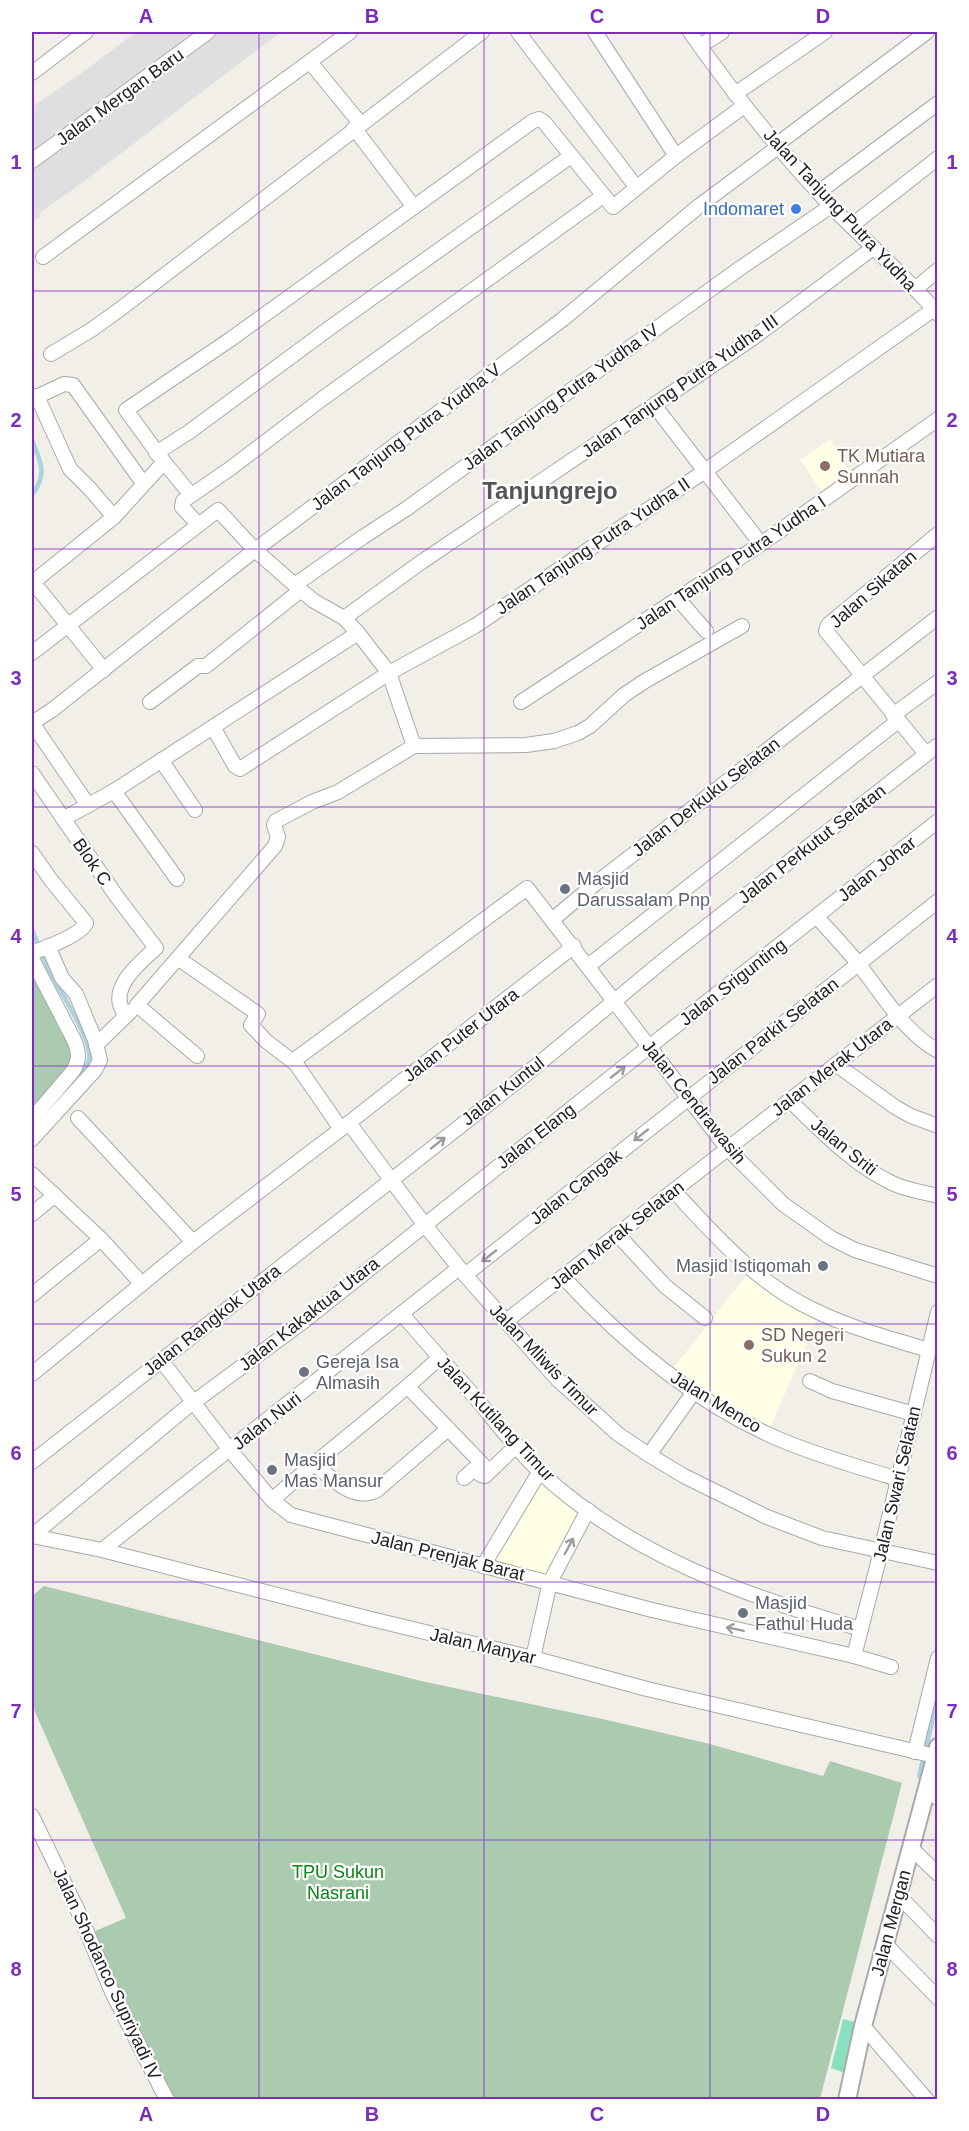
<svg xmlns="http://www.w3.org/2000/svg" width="969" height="2131" font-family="Arial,sans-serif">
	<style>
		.residential { fill: #e0dfdf }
		.education { fill: #ffffe5 }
		.cemetery { fill: #aacbaf }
		.pitch { fill: #88e0be }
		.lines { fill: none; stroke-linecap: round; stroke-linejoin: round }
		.stream { stroke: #aad3df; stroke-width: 4.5 }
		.minor-casing { stroke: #a9a9a9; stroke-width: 16 }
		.tertiary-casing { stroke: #a9a9a9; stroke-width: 20 }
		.minor { stroke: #fff; stroke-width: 14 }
		.tertiary { stroke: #fff; stroke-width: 16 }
		.oneway { stroke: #9c9c9c }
		.grid { fill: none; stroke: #7b2cbf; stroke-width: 1.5; stroke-opacity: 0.55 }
		.shop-dot { fill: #3f7fe0; stroke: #fff; stroke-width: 2 }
		.education-dot { fill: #8d6e63; stroke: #fff; stroke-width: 2 }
		.worship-dot { fill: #6b7280; stroke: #fff; stroke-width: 2 }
		.labels { text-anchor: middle; stroke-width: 4.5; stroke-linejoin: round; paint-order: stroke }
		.street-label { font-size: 18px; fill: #222; stroke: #fff }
		.shop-label { font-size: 18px; fill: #366cbe; stroke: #fff; text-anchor: end }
		.education-label { font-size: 18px; fill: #785e54; stroke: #fff; text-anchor: start }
		.worship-label { font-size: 18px; fill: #5b616d; stroke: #fff; text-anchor: start }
		.park-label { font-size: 18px; fill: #0c8416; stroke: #fff }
		.district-label { font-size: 24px; font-weight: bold; fill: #555; stroke: #fff }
		.neatline { fill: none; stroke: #7b2cbf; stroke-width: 2 }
		.grid-label { font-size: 20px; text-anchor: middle; font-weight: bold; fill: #7b2cbf }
	</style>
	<rect width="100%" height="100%" fill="#f2efe9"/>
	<path class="residential" d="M136 32H281L71 191 39 213 41 217 32 221V107L87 69Z"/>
	<g class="education">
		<path d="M830 439 850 471 821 491 800 460Z"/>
		<path d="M747 1275 782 1299 818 1318 769 1430 717 1402 671 1371Z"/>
		<path d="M540 1482 581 1510 545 1575 495 1560V1556Z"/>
	</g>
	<g class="cemetery">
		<path d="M32 969 67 1037 73 1055 71 1065 32 1112Z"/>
		<path d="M44 1586 421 1681 607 1720 706 1743 823 1776 830 1761 902 1783 820 2099H174C142 2046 117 1989 95 1931L126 1918 32 1705V1596Z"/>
	</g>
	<path class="pitch" d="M843 2019 859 2023 845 2073 831 2068Z"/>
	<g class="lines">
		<g class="stream">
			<path d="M32 440C41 463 48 473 32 495"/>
			<path d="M32 930C38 943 42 956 48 968 57 987 94 1041 89 1060 86 1074 54 1105 43 1117"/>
			<path d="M919 1776 938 1698"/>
		</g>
		<g class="minor-casing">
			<g id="minor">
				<path d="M518 32 637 188"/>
				<path d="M595 32 676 156"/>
				<path d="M690 32C733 93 779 151 831 206 866 242 905 275 938 314"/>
				<path d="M700 46 722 32"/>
				<path d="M310 62 360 123"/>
				<path d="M32 73 86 32"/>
				<path d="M735 94 825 32"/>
				<path d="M354 128 414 207"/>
				<path d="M776 145 927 32"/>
				<path d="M32 161 208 32"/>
				<path d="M819 192 938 103"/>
				<path d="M851 226 938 158"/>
				<path d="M43 257 350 32"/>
				<path d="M915 289 938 270"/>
				<path d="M51 354 91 330 119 310 482 32"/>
				<path d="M37 396 70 469 90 489 114 517"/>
				<path d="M32 399 64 384 73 385 143 483"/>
				<path d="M654 405 761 544"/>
				<path d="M156 453 189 432 331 327 571 156"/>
				<path d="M164 462 191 495"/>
				<path d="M198 524 182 507 183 501 231 468 322 399 603 196"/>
				<path d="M33 582 104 670"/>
				<path d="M32 583 114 517 164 462 126 410 231 339 533 121 539 119 544 122 613 207 676 156 744 106"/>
				<path d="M296 584 363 537 406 509 739 269 831 206"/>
				<path d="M679 600 706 631"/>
				<path d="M344 618 420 563 753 338 873 248"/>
				<path d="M358 633 389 673 414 746"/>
				<path d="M32 653 218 510 255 550 304 593 314 601 344 618 358 633 114 791 177 879"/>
				<path d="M150 702 198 666H206L301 590"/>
				<path d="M521 702 761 544 938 419"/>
				<path d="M893 715 938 682"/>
				<path d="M32 723 52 710 255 550 563 319 699 206 778 147"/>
				<path d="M32 723 88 805"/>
				<path d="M213 727 235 766 240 769 389 673 475 626 705 471 934 309"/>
				<path d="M926 754 826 631 828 625 938 534"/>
				<path d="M161 760 195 810"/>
				<path d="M32 773 117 897 156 948C139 963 105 991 126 1015"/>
				<path d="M63 819 114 791"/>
				<path d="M32 853 51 880 86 923C81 935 45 948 32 953"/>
				<path d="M817 917C831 933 847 949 860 966 883 995 904 1032 938 1051"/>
				<path d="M552 920 595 884 938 617"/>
				<path d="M32 959 74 1040C79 1052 80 1059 73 1071L32 1119"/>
				<path d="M179 959 258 1014 251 1025 266 1041 296 1064 341 1129"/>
				<path d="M588 966 898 721"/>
				<path d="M96 1045 131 1011"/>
				<path d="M197 1056 137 1005 275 846 278 837 274 825 276 821 312 802 338 792 414 746 526 745 554 741 578 733 590 726 624 695 645 681 742 626"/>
				<path d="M293 1061 527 888 727 1148 783 1204 831 1238 855 1250 938 1276"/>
				<path d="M837 1065 895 1107 911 1116 938 1126"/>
				<path d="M790 1101C822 1131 852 1164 892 1183 906 1190 923 1192 938 1196"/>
				<path d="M78 1118 193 1242"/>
				<path d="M349 1123 424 1224 465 1275 557 1379 618 1434 649 1455 684 1476 767 1517 822 1538 938 1563"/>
				<path d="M32 1139 95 1070 100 1060 95 1040 76 994 62 978 48 946"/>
				<path d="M32 1174 101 1239 142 1284"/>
				<path d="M674 1191C715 1236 758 1284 814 1310 850 1328 890 1338 928 1350"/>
				<path d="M32 1214 55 1195"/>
				<path d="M617 1234 665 1286 705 1318"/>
				<path d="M465 1275 938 901"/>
				<path d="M563 1277C625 1344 696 1404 781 1440 819 1456 858 1467 898 1479"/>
				<path d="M32 1295 101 1239"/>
				<path d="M402 1314C427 1344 454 1373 480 1403 499 1426 518 1451 540 1472 628 1554 747 1597 861 1629"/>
				<path d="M506 1321 938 985"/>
				<path d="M161 1360 230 1450 272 1500 291 1515 652 1610 854 1656 891 1667"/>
				<path d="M32 1374 193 1242 341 1129 574 946"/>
				<path d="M810 1381 832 1391 914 1414"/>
				<path d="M408 1387 489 1471"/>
				<path d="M649 1455 693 1393"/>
				<path d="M32 1462 519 1080 670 955 938 745"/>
				<path d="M313 1463C331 1477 353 1503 377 1490L448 1429"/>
				<path d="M464 1478 474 1469 481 1475 485 1476 517 1445"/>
				<path d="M272 1500C327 1451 386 1408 439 1358"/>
				<path d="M32 1536 187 1407 304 1321 640 1054 938 821"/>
				<path d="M32 1536 102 1550 367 1618 533 1658 647 1689 935 1756"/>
				<path d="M102 1550 459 1268"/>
				<path d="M483 1566 540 1471"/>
				<path d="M854 1656 881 1551 938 1312"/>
				<path d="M533 1658 550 1582 588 1510"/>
				<path d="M915 1752 938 1658"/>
				<path d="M927 1789 938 1798"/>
				<path d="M32 1816 78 1911 112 1992 167 2100"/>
				<path d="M911 1848 938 1874"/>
				<path d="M898 1895 938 1936"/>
				<path d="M886 1945 938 1998"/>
				<path d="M863 2026 927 2100"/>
			</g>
		</g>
		<g class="tertiary-casing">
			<path id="tertiary" d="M847 2100 863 2026 938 1747"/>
		</g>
		<use href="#minor" class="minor"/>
		<use href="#tertiary" class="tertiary"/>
	</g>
	<defs><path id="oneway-shaft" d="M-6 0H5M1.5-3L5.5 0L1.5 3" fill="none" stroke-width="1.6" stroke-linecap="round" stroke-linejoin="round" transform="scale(1.5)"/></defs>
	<g class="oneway">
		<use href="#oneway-shaft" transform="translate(618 1072) rotate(-38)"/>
		<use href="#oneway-shaft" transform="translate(641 1135) rotate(142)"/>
		<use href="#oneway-shaft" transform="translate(438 1143) rotate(-38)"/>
		<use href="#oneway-shaft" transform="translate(489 1256) rotate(142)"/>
		<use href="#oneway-shaft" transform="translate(569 1546) rotate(-62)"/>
		<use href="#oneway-shaft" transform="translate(735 1629) rotate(-168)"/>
	</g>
	<path class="grid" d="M259 32V2100M484 32V2100M710 32V2100M32 291H938M32 549H938M32 807H938M32 1066H938M32 1324H938M32 1582H938M32 1840H938"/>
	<circle class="shop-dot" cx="796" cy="209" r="6"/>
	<g class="education-dot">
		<circle cx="825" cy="466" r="6"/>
		<circle cx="749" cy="1345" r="6"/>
	</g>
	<g class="worship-dot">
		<circle cx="565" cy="889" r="6"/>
		<circle cx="823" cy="1266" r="6"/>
		<circle cx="304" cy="1372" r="6"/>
		<circle cx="272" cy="1470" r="6"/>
		<circle cx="743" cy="1613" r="6"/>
	</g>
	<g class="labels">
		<g class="street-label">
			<text transform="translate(120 97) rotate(-36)" y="6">Jalan Mergan Baru</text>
			<text transform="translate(840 210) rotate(47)" y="6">Jalan Tanjung Putra Yudha</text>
			<text transform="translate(680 386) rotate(-35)" y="6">Jalan Tanjung Putra Yudha III</text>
			<text transform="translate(561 397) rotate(-36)" y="6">Jalan Tanjung Putra Yudha IV</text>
			<text transform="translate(406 437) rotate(-37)" y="6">Jalan Tanjung Putra Yudha V</text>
			<text transform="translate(593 546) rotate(-34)" y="6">Jalan Tanjung Putra Yudha II</text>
			<text transform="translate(731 563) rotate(-34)" y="6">Jalan Tanjung Putra Yudha I</text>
			<text transform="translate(873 589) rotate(-41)" y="6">Jalan Sikatan</text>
			<text transform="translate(706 797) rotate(-38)" y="6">Jalan Derkuku Selatan</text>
			<text transform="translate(812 844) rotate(-38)" y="6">Jalan Perkutut Selatan</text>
			<text transform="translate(92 862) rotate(55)" y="6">Blok C</text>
			<text transform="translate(877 869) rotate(-38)" y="6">Jalan Johar</text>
			<text transform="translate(733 982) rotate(-38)" y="6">Jalan Srigunting</text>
			<text transform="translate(773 1031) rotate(-38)" y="6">Jalan Parkit Selatan</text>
			<text transform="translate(461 1035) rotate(-38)" y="6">Jalan Puter Utara</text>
			<text transform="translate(832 1067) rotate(-38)" y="6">Jalan Merak Utara</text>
			<text transform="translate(503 1091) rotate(-38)" y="6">Jalan Kuntul</text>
			<text transform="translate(694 1102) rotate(51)" y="6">Jalan Cendrawasih</text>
			<text transform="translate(536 1136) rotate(-38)" y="6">Jalan Elang</text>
			<text transform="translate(844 1147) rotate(39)" y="6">Jalan Sriti</text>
			<text transform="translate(576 1187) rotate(-38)" y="6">Jalan Cangak</text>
			<text transform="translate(617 1235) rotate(-38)" y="6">Jalan Merak Selatan</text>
			<text transform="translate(309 1314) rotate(-38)" y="6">Jalan Kakaktua Utara</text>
			<text transform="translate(212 1320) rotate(-38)" y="6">Jalan Rangkok Utara</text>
			<text transform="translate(544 1360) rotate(46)" y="6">Jalan Mliwis Timur</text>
			<text transform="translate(716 1402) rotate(31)" y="6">Jalan Menco</text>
			<text transform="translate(496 1419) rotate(47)" y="6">Jalan Kutilang Timur</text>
			<text transform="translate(267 1421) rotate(-38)" y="6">Jalan Nuri</text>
			<text transform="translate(897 1484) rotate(-77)" y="6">Jalan Swari Selatan</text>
			<text transform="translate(448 1556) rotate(14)" y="6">Jalan Prenjak Barat</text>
			<text transform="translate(483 1646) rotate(13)" y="6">Jalan Manyar</text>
			<text transform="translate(891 1923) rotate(-75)" y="6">Jalan Mergan</text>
			<text transform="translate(107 1974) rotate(65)" y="6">Jalan Shodanco Supriyadi IV</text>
		</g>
		<g class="shop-label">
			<text x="784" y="215">Indomaret</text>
		</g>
		<g class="education-label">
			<text x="837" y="462">TK Mutiara<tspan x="837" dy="21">Sunnah</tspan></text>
			<text x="761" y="1341">SD Negeri<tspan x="761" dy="21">Sukun 2</tspan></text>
		</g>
		<g class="worship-label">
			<text x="577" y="885">Masjid<tspan x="577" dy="21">Darussalam Pnp</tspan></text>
			<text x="811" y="1272" text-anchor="end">Masjid Istiqomah</text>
			<text x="316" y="1368">Gereja Isa<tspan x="316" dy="21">Almasih</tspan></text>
			<text x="284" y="1466">Masjid<tspan x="284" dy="21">Mas Mansur</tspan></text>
			<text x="755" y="1609">Masjid<tspan x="755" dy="21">Fathul Huda</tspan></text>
		</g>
		<g class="park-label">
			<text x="338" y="1878">TPU Sukun<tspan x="338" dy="21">Nasrani</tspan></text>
		</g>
		<g class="district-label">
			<text x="550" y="499">Tanjungrejo</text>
		</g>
	</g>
	<rect width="969" height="2131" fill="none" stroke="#ffffff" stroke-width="66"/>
	<rect x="33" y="33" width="903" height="2065" class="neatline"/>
	<g class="grid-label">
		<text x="146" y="23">A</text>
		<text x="372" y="23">B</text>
		<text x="597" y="23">C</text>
		<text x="823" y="23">D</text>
		<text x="16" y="169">1</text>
		<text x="952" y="169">1</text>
		<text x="16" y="427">2</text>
		<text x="952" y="427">2</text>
		<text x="16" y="685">3</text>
		<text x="952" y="685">3</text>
		<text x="16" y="943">4</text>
		<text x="952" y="943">4</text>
		<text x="16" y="1201">5</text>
		<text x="952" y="1201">5</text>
		<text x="16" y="1460">6</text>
		<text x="952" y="1460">6</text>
		<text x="16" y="1718">7</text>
		<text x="952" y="1718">7</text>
		<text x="16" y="1976">8</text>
		<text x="952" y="1976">8</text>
		<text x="146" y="2121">A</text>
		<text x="372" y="2121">B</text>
		<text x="597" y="2121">C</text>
		<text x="823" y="2121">D</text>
	</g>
</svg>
